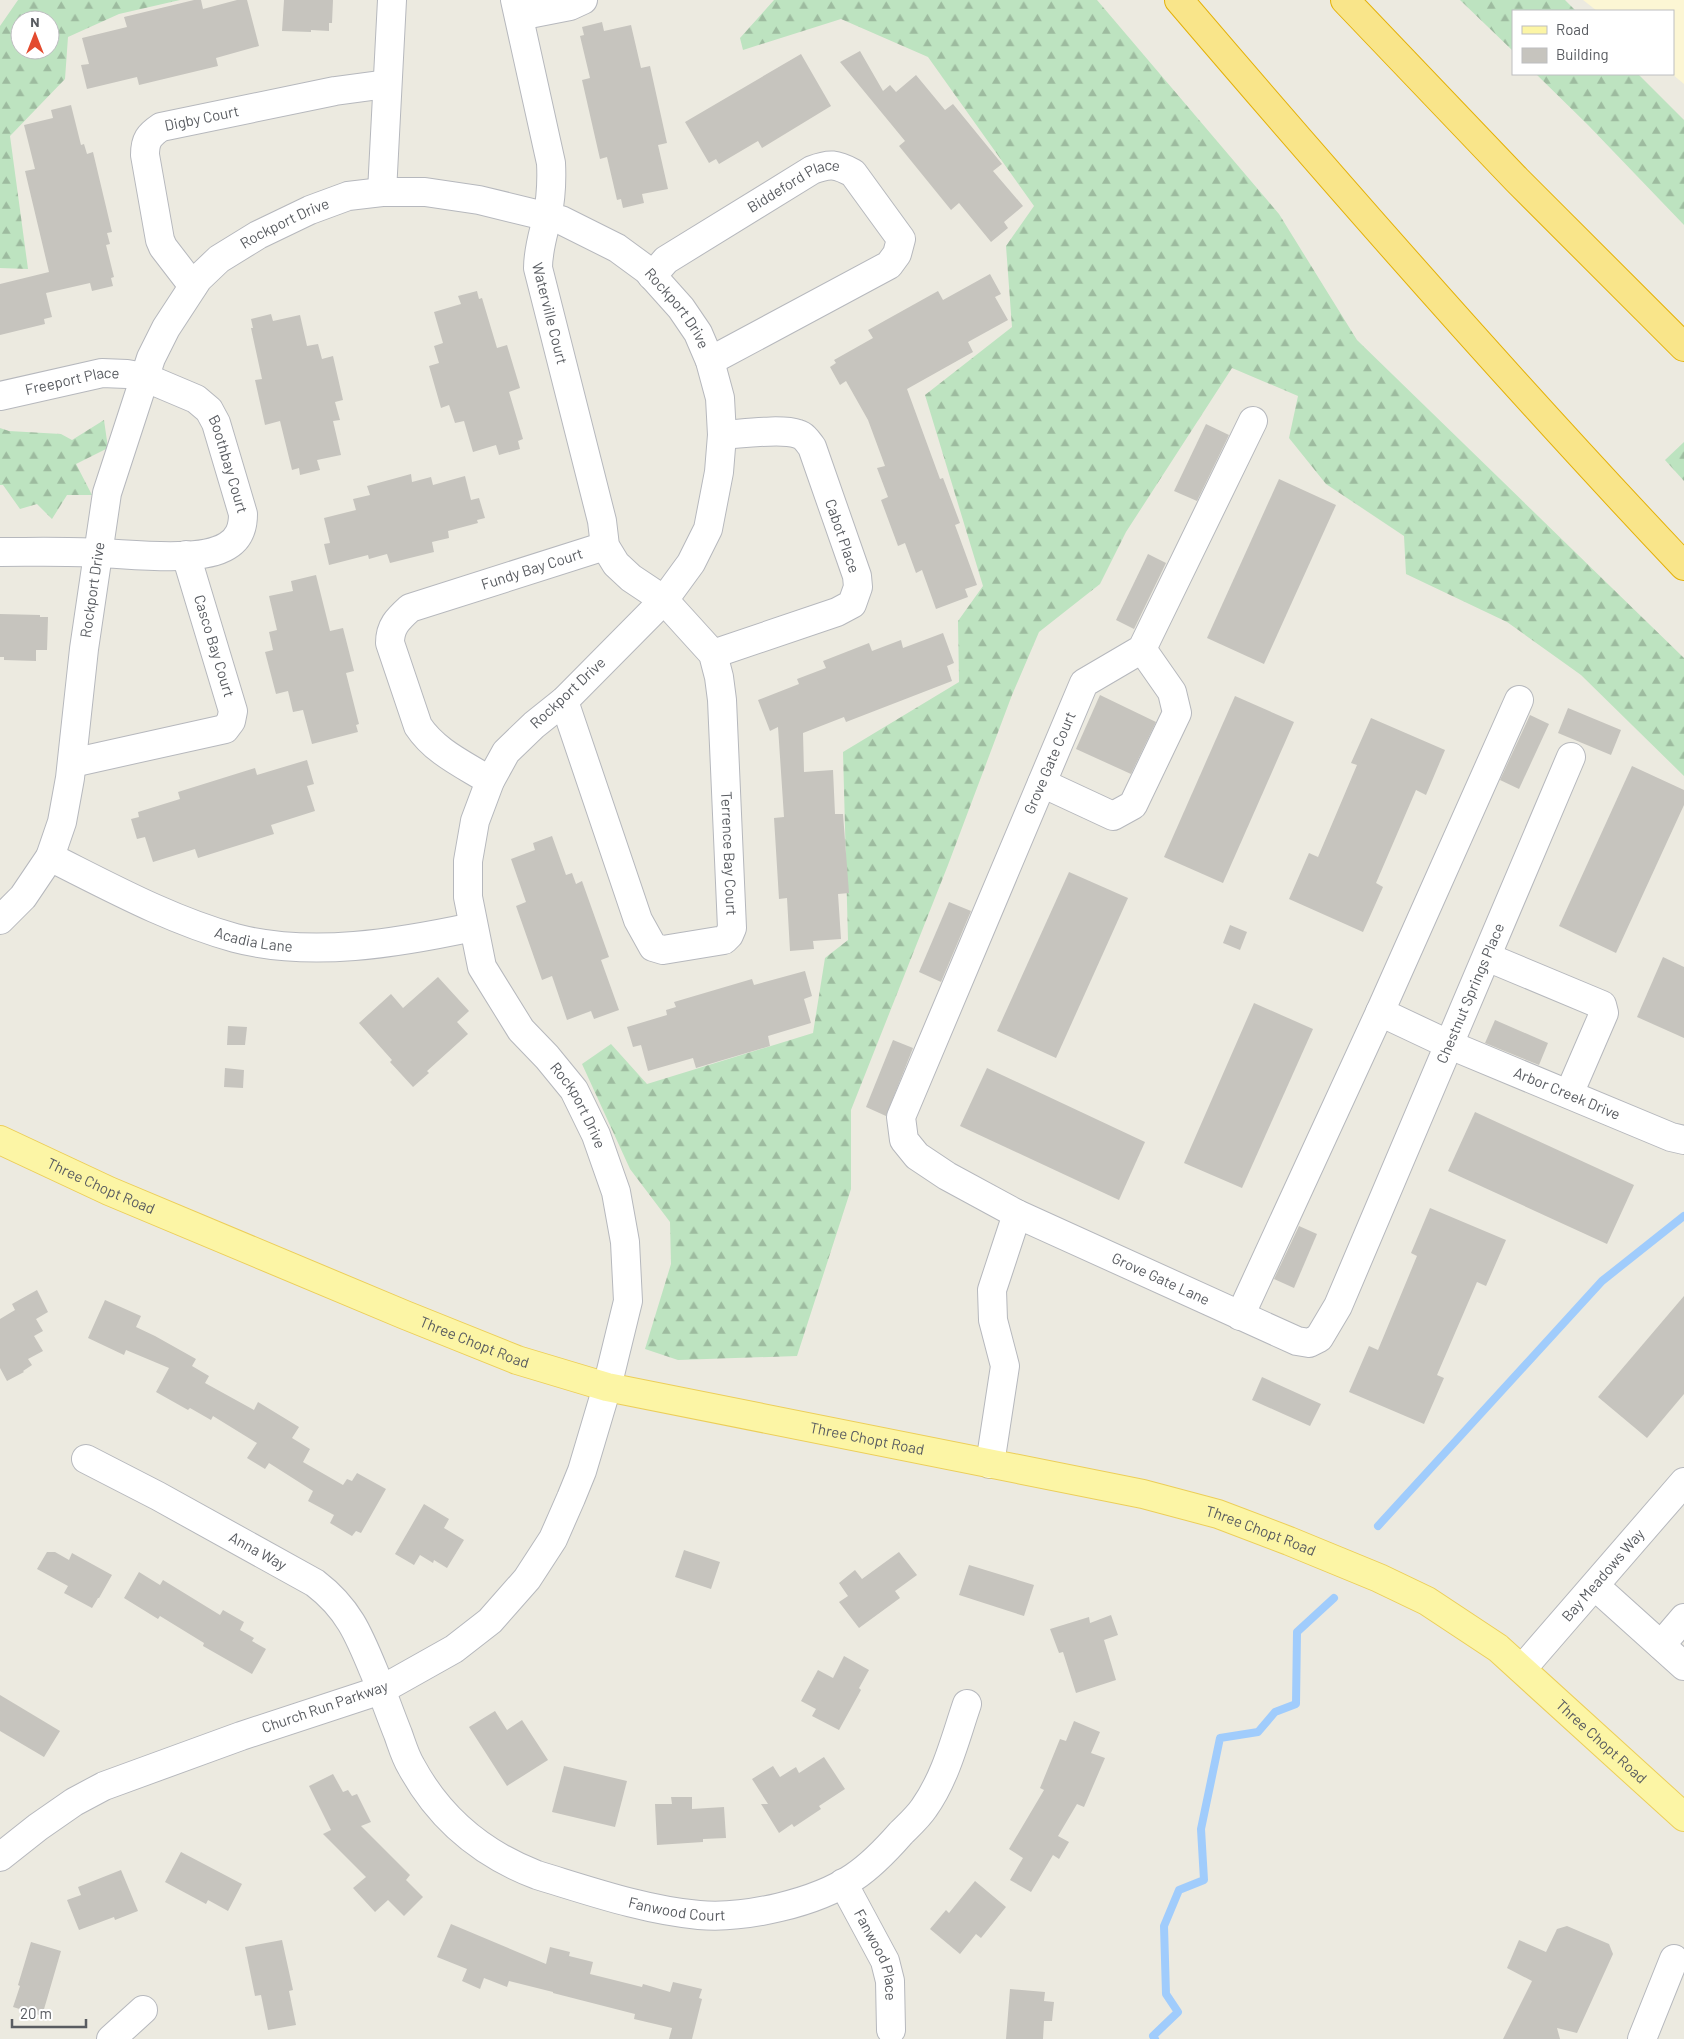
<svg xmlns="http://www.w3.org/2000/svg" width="1684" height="2039" font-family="Barlow,sans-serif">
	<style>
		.commercial { fill: #fcf6d4 }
		.forest { fill: url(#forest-firs); fill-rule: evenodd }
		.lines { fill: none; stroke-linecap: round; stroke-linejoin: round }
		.stream { stroke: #a0ccfc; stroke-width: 8 }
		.building { fill: #c6c4be }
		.minor-casing { stroke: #b6b8bd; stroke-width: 30 }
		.major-casing { stroke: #ecce59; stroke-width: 30 }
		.highway-casing { stroke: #e4b108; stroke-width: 30 }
		.minor { stroke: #fff; stroke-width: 28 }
		.major { stroke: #fcf5a5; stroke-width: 28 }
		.highway { stroke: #f9e58a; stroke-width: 28 }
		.labels { text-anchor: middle; stroke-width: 4.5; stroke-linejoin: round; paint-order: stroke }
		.street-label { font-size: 15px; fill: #595c61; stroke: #fff }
	</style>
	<defs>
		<pattern id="forest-firs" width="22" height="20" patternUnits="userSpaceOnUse" patternTransform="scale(1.25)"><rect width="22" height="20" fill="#bde3c0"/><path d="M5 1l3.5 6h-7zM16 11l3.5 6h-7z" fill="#9dbb9f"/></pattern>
	</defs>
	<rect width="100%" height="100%" fill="#eceae0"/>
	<path class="commercial" d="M1583 0H1684V84L1672 74 1673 11H1597Z"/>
	<g class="forest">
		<path d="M18 0H180L119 14 68 37 65 79 10 136 28 269 0 268V26ZM20 20H50V50H20Z"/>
		<path d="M774 0H1097L1279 214 1357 340 1684 658V776L1581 675 1507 622 1406 574 1404 536 1326 484 1289 438 1298 396 1232 368 1126 532 1100 584 1039 632 1012 695 948 865 851 1110V1189L797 1356 678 1360 645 1349 671 1264 670 1222 630 1169 582 1064 611 1044 647 1084 813 1033 825 958 848 940 843 752 959 682 958 621 983 586 925 395 1012 327 1006 246 1034 206 928 57 841 19 743 50 740 38Z"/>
		<path d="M1460 0H1565L1576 11H1513V51Z"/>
		<path d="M1536 74H1638L1684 120V225L1588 125Z"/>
		<path d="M104 420 108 448 76 464 92 495H67L52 519 37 504 20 509 3 485H0V428L9 431 61 434 72 440Z"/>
		<path d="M1684 442V481L1665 460Z"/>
	</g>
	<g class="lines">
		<g class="stream">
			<path d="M1378 1526 1602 1281 1684 1216"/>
			<path d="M1155 2039 1153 2036 1178 2012 1166 1994 1164 1926 1179 1890 1204 1880 1201 1829 1220 1738 1258 1732 1275 1712 1296 1704 1297 1632 1334 1598"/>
		</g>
	</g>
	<g class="building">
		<path d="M194 0H201L203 9 237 0H247L259 46 216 58 218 66 139 85 137 77 87 89 81 65 89 64 82 38 127 27 124 17Z"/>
		<path d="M284 0H333L332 23H329V31L311 30V32L282 31Z"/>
		<path d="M602 22 604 31 631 25 641 68 650 66 667 143 658 145 668 189 642 194 644 203 623 208 621 199 617 200 607 157 600 159 582 80 590 78 580 36 584 35 582 27Z"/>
		<path d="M860 51 883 91 890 85 896 92 916 75 945 110 953 104 1002 164 993 171 1023 206 1004 222 1008 228 991 242 959 203 951 210 899 146 905 141 840 62Z"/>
		<path d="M801 54 831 106 762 148 758 141 719 164 716 159 709 163 685 122Z"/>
		<path d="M71 105 81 145 84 144 87 154 93 152 112 232 107 233 110 244 106 245 114 277 111 278 113 286 92 291 90 283 46 293 52 317 44 319 45 324 0 335V284L49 272 25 171 35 169 24 125 53 118 51 110Z"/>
		<path d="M990 274 1001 294 995 297 1008 320 968 342 973 352 907 389 940 479 943 478 960 523 955 525 977 585 965 589 968 597 936 609 922 570 916 573 905 543 898 546 881 500 888 497 877 468 885 466 868 420 846 381 840 385 830 367 836 363 834 360 873 338 868 330 938 291 943 300Z"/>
		<path d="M477 291 479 299 482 298 497 348 507 345 520 388 509 392 523 439 518 441 520 449 499 455 496 445 473 452 464 421 455 423 449 405 441 408 429 366 439 363 434 346 443 343 434 312 461 304 458 296Z"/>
		<path d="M271 314 273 321 300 315 307 346 318 344 322 359 333 356 343 400 335 402 340 420 333 421 341 455 317 460 320 470 300 475 299 468 292 470 280 421 265 425 255 380 262 379 251 328H253L251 319Z"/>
		<path d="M1206 424 1229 435 1197 501 1174 491Z"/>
		<path d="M411 474 412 482 431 477 433 485 465 476 471 500 479 498 485 518 477 520 478 523 448 531 449 538 432 542 434 552 390 563 387 554 369 559 368 555 329 565 324 544 330 543 324 518 356 510 353 499 370 495 367 486Z"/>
		<path d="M1279 479 1336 505 1264 664 1207 638Z"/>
		<path d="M1148 554 1166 563 1134 629 1116 620Z"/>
		<path d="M316 575 330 631 343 628 354 671 346 673 359 724 356 725 358 732 312 744 303 710 293 712 288 691 276 694 265 652 273 650 269 632 277 630 269 596 293 591 291 581Z"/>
		<path d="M0 614 40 615V617H48L47 650H36V661L4 660V657H0Z"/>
		<path d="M943 633 954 663 947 666 952 681 846 722 844 717 803 733 804 772 833 770 835 814H843L849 893 838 894 841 939 813 941 814 949 790 951 787 898 779 899 774 818 784 817 778 727 770 731 758 700 799 684 797 679 826 668 823 661 869 643 872 651 901 640 903 648Z"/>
		<path d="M1100 695 1156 722 1131 774 1076 749Z"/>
		<path d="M1235 696 1294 722 1223 883 1164 857Z"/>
		<path d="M1568 708 1621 730 1611 755 1558 733Z"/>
		<path d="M1530 715 1549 724 1519 789 1500 780Z"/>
		<path d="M1371 718 1445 750 1426 795 1416 790 1376 883 1383 887 1363 932 1289 899 1309 853 1318 857 1357 765 1351 763Z"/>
		<path d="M307 760 314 784 307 786 315 811 271 825 274 834 198 858 195 849 153 862 145 837 137 839 131 819 139 817 138 812 180 799 178 792 255 768 257 775Z"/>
		<path d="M1632 766 1684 790V805L1616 953 1559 926Z"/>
		<path d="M552 836 566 875 572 873 576 884 582 881 609 957 601 960 619 1010 594 1019 591 1011 567 1020 552 976 542 980 516 906 526 902 511 859 535 850 533 843Z"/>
		<path d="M1069 872 1128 898 1056 1058 997 1031Z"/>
		<path d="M949 902 971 911 941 982 919 972Z"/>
		<path d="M1230 925 1247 932 1240 950 1223 943Z"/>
		<path d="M1663 957 1684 967V1038L1637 1017Z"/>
		<path d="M805 971 812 996 804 999 811 1023 768 1036 770 1046 696 1068 693 1058 648 1071 641 1045 633 1047 627 1027 667 1015 666 1010 676 1007 674 1002 752 979 754 985Z"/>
		<path d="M438 977 469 1011 457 1022 468 1034 427 1071 429 1073 413 1087 390 1062 392 1060 359 1023 391 994 403 1008Z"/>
		<path d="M1254 1003 1313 1029 1242 1188 1184 1163Z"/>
		<path d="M1495 1020 1548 1043 1539 1065 1485 1043Z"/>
		<path d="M228 1026 247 1027 245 1045H227Z"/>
		<path d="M893 1040 913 1048 886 1116 866 1107Z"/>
		<path d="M225 1068 244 1070 243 1088 224 1087Z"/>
		<path d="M987 1068 1145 1142 1119 1200 960 1126Z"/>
		<path d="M1475 1112 1634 1185 1607 1244 1448 1171Z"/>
		<path d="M1430 1208 1506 1240 1486 1286 1477 1282 1437 1375 1444 1378 1424 1424 1349 1392 1369 1346 1378 1350 1417 1256 1411 1253Z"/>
		<path d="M1299 1226 1317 1234 1294 1288 1274 1279Z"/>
		<path d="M37 1290 48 1312 36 1319 43 1331 34 1336 43 1351 28 1359 32 1365 23 1371 24 1372 7 1381 0 1368V1319L15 1310 12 1304Z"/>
		<path d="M1684 1296V1394L1647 1438 1598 1397Z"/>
		<path d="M105 1300 141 1316 136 1327 155 1336 196 1359 192 1366 209 1376 205 1383 254 1410 258 1402 299 1427 292 1438 310 1449 303 1462 343 1485 347 1479 352 1481 357 1473 386 1489 361 1533 356 1531 352 1536 330 1523 334 1515 308 1501 313 1491 269 1463 265 1469 247 1458 257 1443 213 1416 211 1420 190 1408 188 1410 156 1392 169 1368 126 1350 124 1355 88 1338Z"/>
		<path d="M1262 1377 1321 1404 1310 1426 1252 1400Z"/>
		<path d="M424 1504 449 1519 444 1528 464 1540 447 1568 434 1560 433 1563 420 1555 414 1565 395 1554Z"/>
		<path d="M684 1550 720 1562 711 1589 675 1577Z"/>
		<path d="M47 1552H55L69 1560 72 1553 112 1575 99 1598H98L92 1608 64 1593 68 1586 37 1569Z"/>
		<path d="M899 1552 917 1575 895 1591 900 1598 859 1628 839 1602 848 1596 839 1583 855 1570 862 1579Z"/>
		<path d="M969 1565 1034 1585 1024 1616 959 1595Z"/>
		<path d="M139 1572 160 1585 163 1580 220 1615 223 1610 244 1622 240 1630 254 1638 252 1641 266 1649 252 1674 203 1646 204 1643 160 1616 158 1619 124 1598Z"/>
		<path d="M1111 1615 1118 1635 1104 1640 1116 1680 1076 1693 1063 1652 1059 1653 1050 1629 1089 1617 1090 1623Z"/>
		<path d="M844 1656 869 1670 859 1688 861 1690 839 1730 812 1716 816 1709 801 1701 818 1670 833 1678Z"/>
		<path d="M0 1695 60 1731 44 1757 0 1731Z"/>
		<path d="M495 1711 507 1730 522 1720 548 1760 507 1786 469 1727Z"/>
		<path d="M1074 1721 1100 1732 1091 1753 1105 1758 1084 1807 1077 1804 1058 1836 1069 1842 1059 1859 1053 1855 1031 1892 1010 1880 1023 1858 1009 1849 1044 1790 1040 1788 1060 1739 1066 1741Z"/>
		<path d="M824 1757 845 1789 819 1806 821 1809 794 1827 792 1824 779 1833 761 1804H768L752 1779 773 1766 780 1777 796 1767 799 1773Z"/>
		<path d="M564 1766 627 1781 615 1827 552 1812Z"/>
		<path d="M333 1774 343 1792 348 1790 352 1796 357 1794 371 1822 361 1826 410 1875 406 1880 423 1897 404 1916 388 1900 375 1912 353 1888 366 1877 323 1834 331 1830 309 1786Z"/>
		<path d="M671 1797H692V1809L724 1807 726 1838 703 1839V1842L657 1845 655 1804H672Z"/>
		<path d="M181 1852 242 1884 228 1911 208 1900 206 1904 165 1882Z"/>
		<path d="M121 1870 138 1911 115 1920 114 1917 79 1930 67 1900 81 1895 78 1887Z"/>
		<path d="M975 1881 1006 1907 981 1938 976 1934 960 1954 930 1929 946 1910 949 1913Z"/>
		<path d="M451 1924 546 1964 550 1947 570 1952 569 1956 593 1962 590 1974 642 1987 643 1984 670 1992 673 1982 702 1989 699 1998 702 1999 692 2039H669L672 2028 634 2019 635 2014 553 1993V1992L509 1981 507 1987 484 1978 480 1989 462 1981 467 1969 437 1957Z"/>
		<path d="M1567 1926 1609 1944 1613 1954 1577 2033 1557 2028 1560 2039H1503L1532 1981 1507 1968 1519 1940 1546 1952 1557 1929Z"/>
		<path d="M282 1940 293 1990 289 1991 296 2025 268 2030 261 1995 255 1996 245 1947Z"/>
		<path d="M31 1942 61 1951 42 2016 13 2007 20 1986 18 1985Z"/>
		<path d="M1010 1989 1045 1992 1044 2001 1054 2002 1052 2021H1044L1043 2039H1006Z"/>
	</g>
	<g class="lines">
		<g class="minor-casing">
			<g id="minor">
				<path id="s1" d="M515 0 551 163C552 182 551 199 547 218 543 235 538 250 538 268L602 521 605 546 616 564 631 578 664 600 713 654 719 677 722 700 732 928 729 935 724 940 663 950 653 947 638 920 564 701"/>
				<path d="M519 16 570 6 583 0"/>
				<path d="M382 192 392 0"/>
				<path id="s2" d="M652 276 666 260 812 170C830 163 836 164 853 173L901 239 897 254 889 265 710 361"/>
				<path id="s3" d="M193 286 163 247 160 240 145 155C145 140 149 135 161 127L335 91 387 84"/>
				<path id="s4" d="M0 396 102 373 127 374 144 377 196 399 209 410 216 423 243 514C243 528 239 539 227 546 200 563 131 554 99 553 66 551 33 552 0 552"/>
				<path id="s5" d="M1253 421 1142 649 1084 683 901 1117 904 1140 917 1156 947 1176 1017 1214 1297 1341 1309 1343 1319 1338 1338 1306 1571 757"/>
				<path d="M713 654 837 612 852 604 858 587 857 576 812 447C808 442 805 436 798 434 781 428 741 434 722 435"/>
				<path d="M72 763 225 729 231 721 233 711 186 555"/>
				<path id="s6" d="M490 781C465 765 435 752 418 726L390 643C390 626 398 619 410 608L605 546"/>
				<path d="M1042 783 1113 816 1133 805 1177 713 1172 692 1142 649"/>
				<path id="s7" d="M50 857C110 887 170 920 235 938 311 958 398 943 473 927"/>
				<path id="s8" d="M0 920 23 897 50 857 62 822 70 778 84 649 107 493 151 358 166 328 198 279 219 259 258 235 310 210 348 196 382 192H425L479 200 561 220 617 248 647 270 681 308 698 333 710 361 720 398 722 435 719 472 708 529 691 563 664 600 564 701 534 725 506 752 490 781 475 821 468 861V897L482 967 521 1030 547 1057 574 1090 596 1135 616 1192 625 1242 628 1301 607 1387 582 1471 571 1498 553 1539 527 1579 490 1621 454 1649 381 1690 241 1736 104 1786 74 1802 38 1827 0 1857"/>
				<path d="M1487 957 1602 1005 1604 1013 1569 1094"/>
				<path id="s9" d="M1380 1012 1450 1045 1671 1137 1684 1140"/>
				<path d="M1240 1316 1380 1012 1519 700"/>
				<path id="s10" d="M86 1459 158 1496 315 1583C349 1609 359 1635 375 1674 383 1694 390 1714 398 1734 402 1745 405 1756 411 1766 439 1818 482 1854 537 1875 590 1891 644 1910 699 1915 745 1919 816 1903 854 1877 872 1865 887 1849 901 1833 909 1825 918 1817 924 1808 946 1777 955 1739 967 1704"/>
				<path d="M990 1464 1005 1366 993 1320 992 1290 1017 1214"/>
				<path d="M1595 1586 1684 1666"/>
				<path d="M1661 1645 1684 1618"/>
				<path id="s11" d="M1522 1669 1684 1482"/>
				<path id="s12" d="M843 1883 885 1961 890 1981 891 2030"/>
				<path d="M111 2039 143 2010"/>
				<path d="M1642 2039 1674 1959"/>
			</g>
		</g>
		<g class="major-casing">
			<g id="major">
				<path id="s13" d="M0 1140 109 1191 405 1315 517 1360 607 1387 1143 1494 1218 1514 1289 1541 1379 1578 1427 1601 1498 1648 1684 1817"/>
			</g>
		</g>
		<g class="highway-casing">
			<g id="highway">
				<path d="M1179 0C1343 192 1510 382 1684 566"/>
				<path d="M1345 0 1517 180 1684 347"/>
			</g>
		</g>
		<use href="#minor" class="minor"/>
		<use href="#major" class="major"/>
		<use href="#highway" class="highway"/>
	</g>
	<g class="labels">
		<g class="street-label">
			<text dy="5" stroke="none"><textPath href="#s3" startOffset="219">Digby Court</textPath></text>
			<text dy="5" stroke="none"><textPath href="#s2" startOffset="170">Biddeford Place</textPath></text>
			<text dy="5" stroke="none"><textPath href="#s8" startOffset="788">Rockport Drive</textPath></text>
			<text dy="5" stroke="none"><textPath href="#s8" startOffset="1222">Rockport Drive</textPath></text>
			<text dy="5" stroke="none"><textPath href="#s1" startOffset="320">Waterville Court</textPath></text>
			<text dy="5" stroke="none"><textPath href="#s4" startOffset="74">Freeport Place</textPath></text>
			<text dy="5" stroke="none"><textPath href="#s4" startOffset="278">Boothbay Court</textPath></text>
			<text transform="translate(842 536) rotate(71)" y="5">Cabot Place</text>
			<text dy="5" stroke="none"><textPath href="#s6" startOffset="349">Fundy Bay Court</textPath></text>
			<text dy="5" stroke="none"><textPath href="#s8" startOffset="352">Rockport Drive</textPath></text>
			<text transform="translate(214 646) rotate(73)" y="5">Casco Bay Court</text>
			<text transform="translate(568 693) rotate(-43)" y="5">Rockport Drive</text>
			<text transform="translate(1050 763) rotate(-67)" y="5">Grove Gate Court</text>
			<text dy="5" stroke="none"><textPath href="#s1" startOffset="914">Terrence Bay Court</textPath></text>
			<text dy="5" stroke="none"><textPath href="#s7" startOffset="221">Acadia Lane</textPath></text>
			<text dy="5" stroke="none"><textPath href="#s5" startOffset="1659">Chestnut Springs Place</textPath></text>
			<text dy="5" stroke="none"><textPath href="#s9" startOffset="204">Arbor Creek Drive</textPath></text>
			<text dy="5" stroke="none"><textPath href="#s8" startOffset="2152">Rockport Drive</textPath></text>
			<text dy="5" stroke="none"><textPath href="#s13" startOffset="111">Three Chopt Road</textPath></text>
			<text dy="5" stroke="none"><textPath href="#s5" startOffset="1109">Grove Gate Lane</textPath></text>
			<text dy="5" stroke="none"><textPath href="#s13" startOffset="516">Three Chopt Road</textPath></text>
			<text dy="5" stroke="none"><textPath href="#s13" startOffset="921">Three Chopt Road</textPath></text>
			<text dy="5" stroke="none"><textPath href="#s13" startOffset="1326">Three Chopt Road</textPath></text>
			<text dy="5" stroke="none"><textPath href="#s10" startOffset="195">Anna Way</textPath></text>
			<text dy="5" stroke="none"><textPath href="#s11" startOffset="124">Bay Meadows Way</textPath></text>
			<text transform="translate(325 1707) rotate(-19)" y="5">Church Run Parkway</text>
			<text dy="5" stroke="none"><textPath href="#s13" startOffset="1731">Three Chopt Road</textPath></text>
			<text dy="5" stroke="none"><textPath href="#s10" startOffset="785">Fanwood Court</textPath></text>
			<text dy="5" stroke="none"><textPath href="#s12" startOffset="80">Fanwood Place</textPath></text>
		</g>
	</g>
	<rect x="1512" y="10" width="162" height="65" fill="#ffffff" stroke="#bdbec0"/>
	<rect x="1522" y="26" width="25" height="8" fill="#fcf5a5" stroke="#bdbec0"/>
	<text x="1556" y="35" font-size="15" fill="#595c61">Road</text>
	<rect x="1522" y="48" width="25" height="15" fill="#c6c4be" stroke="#bdbec0"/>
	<text x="1556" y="60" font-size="15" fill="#595c61">Building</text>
	<g transform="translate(35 35)"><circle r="24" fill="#ffffff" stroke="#bdbec0"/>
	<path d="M0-4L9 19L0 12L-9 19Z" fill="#e34b2f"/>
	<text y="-8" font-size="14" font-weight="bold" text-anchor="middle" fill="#595c61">N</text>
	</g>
	<path d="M12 2019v8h74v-8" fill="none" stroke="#595c61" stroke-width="2.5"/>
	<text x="20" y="2019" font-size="15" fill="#595c61" stroke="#ffffff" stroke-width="4" paint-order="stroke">20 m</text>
</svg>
